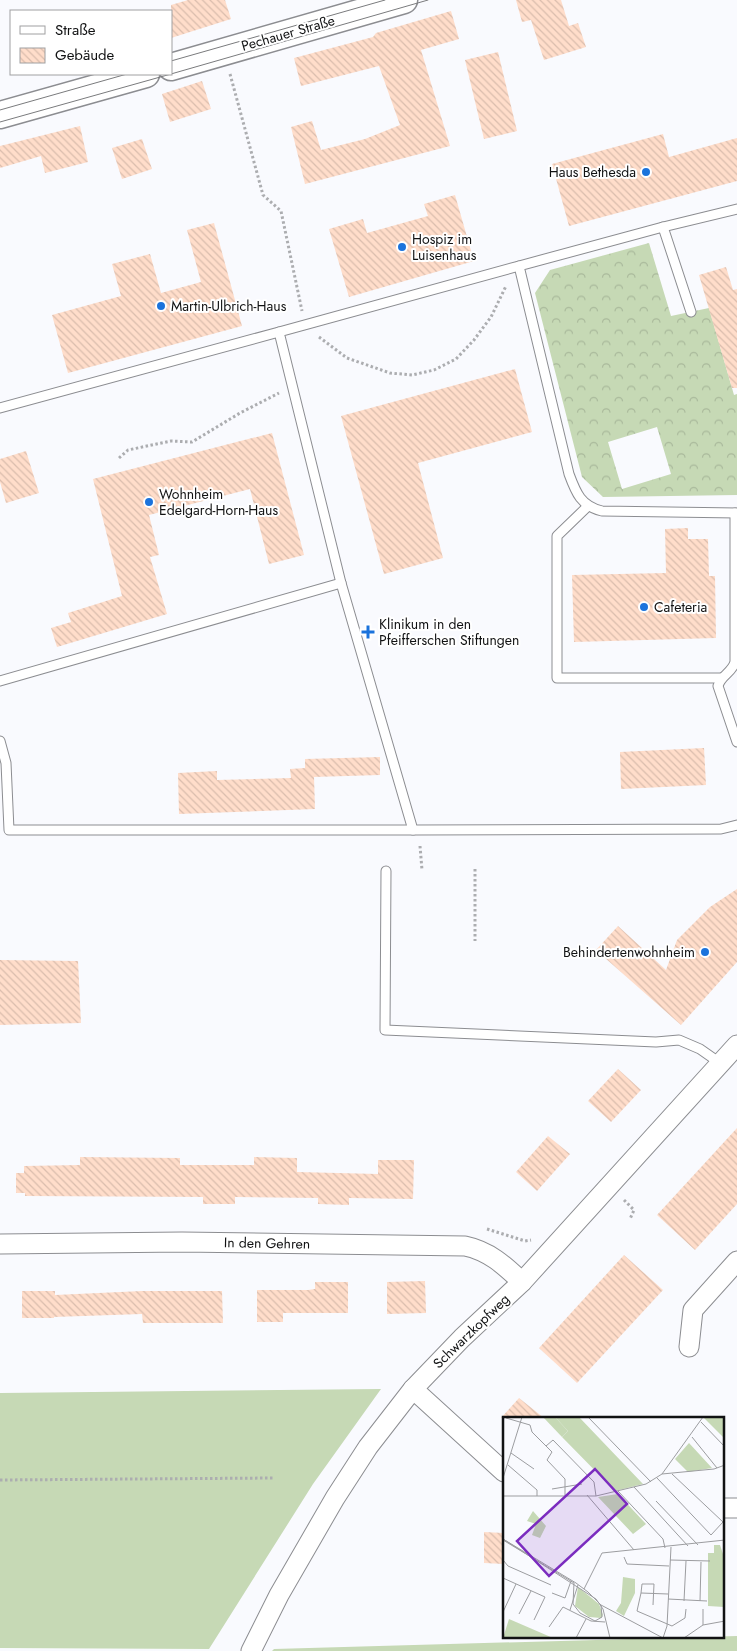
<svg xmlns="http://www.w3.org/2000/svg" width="737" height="1651" font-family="Jost,sans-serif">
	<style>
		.forest { fill: url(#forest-crowns); fill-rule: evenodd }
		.garden { fill: #c6d9b5 }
		.building { fill: url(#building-back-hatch) }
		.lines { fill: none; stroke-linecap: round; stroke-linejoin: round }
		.lane-casing { stroke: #8c8d91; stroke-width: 11 }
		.street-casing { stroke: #8c8d91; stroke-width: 21 }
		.secondary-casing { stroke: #8c8d91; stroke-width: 29 }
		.path { stroke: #acadb0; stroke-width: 3; stroke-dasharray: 2.5 2.5; stroke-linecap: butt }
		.lane { stroke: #fff; stroke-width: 9 }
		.street { stroke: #fff; stroke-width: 19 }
		.secondary { stroke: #fff; stroke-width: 26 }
		.tram { stroke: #7a7b7d; stroke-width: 1 }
		.poi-dot { fill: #1b73dc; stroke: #fff; stroke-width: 2 }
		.labels { text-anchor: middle; stroke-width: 4; stroke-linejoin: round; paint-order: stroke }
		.street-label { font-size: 14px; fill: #111213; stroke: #fff }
		.poi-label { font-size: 14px; fill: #111213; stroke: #fff; text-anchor: start }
		.inset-road { fill: none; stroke: #9c9da0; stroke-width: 1 }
		.view { fill: #7b2cbf; fill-opacity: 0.15; stroke: #7b2cbf; stroke-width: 2.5 }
		.inset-edge { fill: none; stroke: #111213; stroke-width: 2.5 }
	</style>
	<defs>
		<pattern id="forest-crowns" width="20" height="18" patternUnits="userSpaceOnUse" patternTransform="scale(1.25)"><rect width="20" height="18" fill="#c6d9b5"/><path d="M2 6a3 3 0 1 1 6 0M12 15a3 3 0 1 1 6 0" fill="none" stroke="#a9b99b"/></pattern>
		<pattern id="building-back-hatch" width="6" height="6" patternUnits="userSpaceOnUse" patternTransform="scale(1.25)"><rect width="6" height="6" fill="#ffddca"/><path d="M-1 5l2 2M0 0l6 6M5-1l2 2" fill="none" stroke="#dabdad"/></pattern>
	</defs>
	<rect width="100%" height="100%" fill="#f9fafe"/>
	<path class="forest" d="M649 243 671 316 709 308 734 395 737 394V495L603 497 582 477 535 293 550 270ZM657 427 671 474 622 489 608 442Z"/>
	<g class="garden">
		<path d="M381 1389 313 1484 209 1649 0 1648V1393Z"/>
		<path d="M737 1636V1651H272L274 1649Z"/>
	</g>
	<g class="building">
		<path d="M188 0H225L231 19 171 38V5Z"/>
		<path d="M516 0H561L569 26 578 23 586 47 544 60 531 20 522 22Z"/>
		<path d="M451 11 459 39 421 50 450 146 305 184 291 127 312 121 321 150 365 139 400 125 379 66 301 86 294 58 373 37 376 33Z"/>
		<path d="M498 52 517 131 484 139 465 60Z"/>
		<path d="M202 81 211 109 170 122 162 94Z"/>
		<path d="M80 126 88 162 45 173 41 156 0 168V146Z"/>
		<path d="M663 134 669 157 737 138V181L569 226 552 164Z"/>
		<path d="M142 139 152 169 122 179 112 148Z"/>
		<path d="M455 195 474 261 349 297 329 229 363 219 367 233 428 216 424 204Z"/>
		<path d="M214 223 242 326 68 373 52 315 121 296 112 264 150 254 161 293 201 282 187 230Z"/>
		<path d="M726 267 733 290 737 289V388H732L699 275Z"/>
		<path d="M515 369 532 432 418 463 443 558 384 574 341 416Z"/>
		<path d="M272 433 304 555 269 564 250 489 149 515 159 555 150 557 167 614 57 647 51 628 71 622 68 613 122 596 93 479Z"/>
		<path d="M26 451 39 493 6 503 0 482V459Z"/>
		<path d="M688 528V539H708L709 576H715L716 638 574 642 572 575 666 573 665 529Z"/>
		<path d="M704 748 706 785 621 789 620 752Z"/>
		<path d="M380 757V775L314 777 315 809 179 814 178 773 217 771V780L291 778 290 769 305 768V759Z"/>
		<path d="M737 889V962L681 1025 596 950 618 926 666 970 677 940 710 907Z"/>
		<path d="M0 960 78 961 81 1023 0 1025Z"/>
		<path d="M618 1069 641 1090 611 1122 588 1101Z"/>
		<path d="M737 1128V1204L695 1250 657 1215Z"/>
		<path d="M548 1136 570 1154 537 1191 516 1172Z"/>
		<path d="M80 1157 180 1158V1165H254V1157L297 1158V1172L378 1174V1160H414L413 1199 349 1198V1205L318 1204V1198L235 1197V1204H203V1197L25 1196V1193H16V1173H24V1166L80 1165Z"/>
		<path d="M624 1255 663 1290 577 1383 539 1348Z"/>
		<path d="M425 1281 426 1313 387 1314V1282Z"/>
		<path d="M315 1282H348V1313H283V1322H257V1290H308L315 1289Z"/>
		<path d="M22 1291H55V1295L142 1291H222L223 1323H143L142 1314 54 1317V1318H22Z"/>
		<path d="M519 1398 544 1418H501Z"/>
		<path d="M484 1532 504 1533V1564L484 1563Z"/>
	</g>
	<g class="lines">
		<g class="lane-casing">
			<g id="lane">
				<path d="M663 227 519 266 569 474C576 493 581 506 602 511L737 513"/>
				<path d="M519 266 279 332 341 583 413 830 721 829 737 825"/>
				<path d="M691 312 663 227 737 209"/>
				<path d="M0 408 279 332"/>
				<path d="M588 506 557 536V678H721"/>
				<path d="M735 513V662C732 673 721 675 718 686L737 742"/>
				<path d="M0 681 341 583"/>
				<path d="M0 741 6 763 9 830H413"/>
				<path d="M386 871 385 1030 656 1042 679 1040 700 1049 720 1063"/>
			</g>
		</g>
		<g class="street-casing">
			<g id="street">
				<path d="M0 1244 182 1242 465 1246C489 1251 504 1265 522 1282"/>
				<path d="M689 1347 693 1310 737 1261"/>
				<path d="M413 1389 504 1472"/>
				<path d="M723 1508H737"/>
				<path d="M251 1651 279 1595 335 1498 368 1447 413 1389 462 1338 522 1282 737 1045"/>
			</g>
		</g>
		<g class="secondary-casing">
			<g id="secondary">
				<path d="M171 67 404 0"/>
				<path d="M0 115 146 74"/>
			</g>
		</g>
		<g class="path">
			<path d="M230 74 263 195 281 211 302 311"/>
			<path d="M319 337 347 358 390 373 412 375 434 370 456 359 474 340 491 317 506 286"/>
			<path d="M119 458 128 450 171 441 192 442 240 413 279 393"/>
			<path d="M420 846 422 870"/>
			<path d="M475 869V941"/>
			<path d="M624 1200 634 1210 630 1219"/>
			<path d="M487 1229 525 1241 531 1240"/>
			<path d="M0 1480 273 1478"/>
		</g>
		<use href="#lane" class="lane"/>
		<use href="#street" class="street"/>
		<use href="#secondary" class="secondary"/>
		<g class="tram">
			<path d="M171 61 385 0"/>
			<path d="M171 74 428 0"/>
			<path d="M0 110 127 74"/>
			<path d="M0 122 171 74"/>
		</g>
	</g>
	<g class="poi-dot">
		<circle cx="646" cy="172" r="5"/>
		<circle cx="402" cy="247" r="5"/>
		<circle cx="161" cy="306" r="5"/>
		<circle cx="149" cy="502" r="5"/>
		<circle cx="644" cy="607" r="5"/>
		<path d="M365.5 624.5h5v5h5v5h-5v5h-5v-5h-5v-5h5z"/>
		<circle cx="705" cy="952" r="5"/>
	</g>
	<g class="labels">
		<g class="street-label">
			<text transform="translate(288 33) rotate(-16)" y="5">Pechauer Straße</text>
			<text transform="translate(267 1243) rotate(1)" y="5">In den Gehren</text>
			<text transform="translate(471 1331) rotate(-44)" y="5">Schwarzkopfweg</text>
		</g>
		<g class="poi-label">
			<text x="636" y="177" text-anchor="end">Haus Bethesda</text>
			<text x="412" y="244">Hospiz im<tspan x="412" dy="16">Luisenhaus</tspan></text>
			<text x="171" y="311">Martin-Ulbrich-Haus</text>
			<text x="159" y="499">Wohnheim<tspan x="159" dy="16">Edelgard-Horn-Haus</tspan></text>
			<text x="654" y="612">Cafeteria</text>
			<text x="379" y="629">Klinikum in den<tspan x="379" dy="16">Pfeifferschen Stiftungen</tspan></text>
			<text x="695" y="957" text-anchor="end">Behindertenwohnheim</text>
		</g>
	</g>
	<g transform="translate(503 1417)">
		<rect width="221" height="221" fill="#f9fafe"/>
		<path d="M186 26 209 51 185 55 172 42ZM221 127V190L205 189V136H211V128H217L220 137Z" fill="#c6d9b5"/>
		<path d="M30 94 43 109 37 121 29 118 33 107 24 104ZM120 160 132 162V176L121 199 113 194 118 186ZM75 170 96 187 100 198 98 201 86 200 72 189Z" fill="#c6d9b5"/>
		<path d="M40 0H52L65 14 59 20Z" fill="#c6d9b5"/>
		<path d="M52 0H76L140 67 112 74 59 20 65 14ZM221 0H222L221 21 201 1ZM115 77 143 107 130 117 95 80ZM6 202 50 221H0Z" fill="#c6d9b5"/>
		<path class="inset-road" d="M85 0 148 65M3 1 27 8 29 15 49 35 44 43 62 62V78M198 5 222 30M189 20 214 51M43 29 50 23 91 65 93 79M8 36 31 52M5 48 34 73V79M159 57 211 52 222 48M0 61 19 0M154 61 208 118 220 105 169 57M131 70 185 129M49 72 79 67M115 74 160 122 162 131M84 78 131 133M0 79H93L143 67 159 57 200 0M153 84 195 128M0 122 93 182 100 192 107 221M0 122 73 166 85 175 98 188 99 200 92 204 77 196 70 187 71 166 0 123M121 140 124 147 166 149M0 143 5 149 48 168M167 143 207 144M0 161 42 180 31 203M81 172 99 136 222 123M49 176 62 181 68 164M138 176 139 167H151L150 188M165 177 138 176 134 194 169 209 182 201 183 192M165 182 204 184M181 184 183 144M197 184 198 145M98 188 160 221M200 192V208M67 193 75 168M0 195 13 167M16 197 28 174M46 210 60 190 88 204 102 205M73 221 83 202M160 221 164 209 168 130M181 221 200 208 222 204"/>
		<path class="view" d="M92 52 124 87 46 159 14 124Z"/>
		<rect width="221" height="221" class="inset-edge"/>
	</g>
	<rect x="10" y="10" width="162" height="65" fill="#ffffff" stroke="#a0a0a1"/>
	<rect x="20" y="26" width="25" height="8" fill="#ffffff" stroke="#a0a0a1"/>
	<text x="55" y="35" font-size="15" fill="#111213">Straße</text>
	<rect x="20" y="48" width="25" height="15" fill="url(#building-back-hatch)" stroke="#a0a0a1"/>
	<text x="55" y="60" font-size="15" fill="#111213">Gebäude</text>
</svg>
